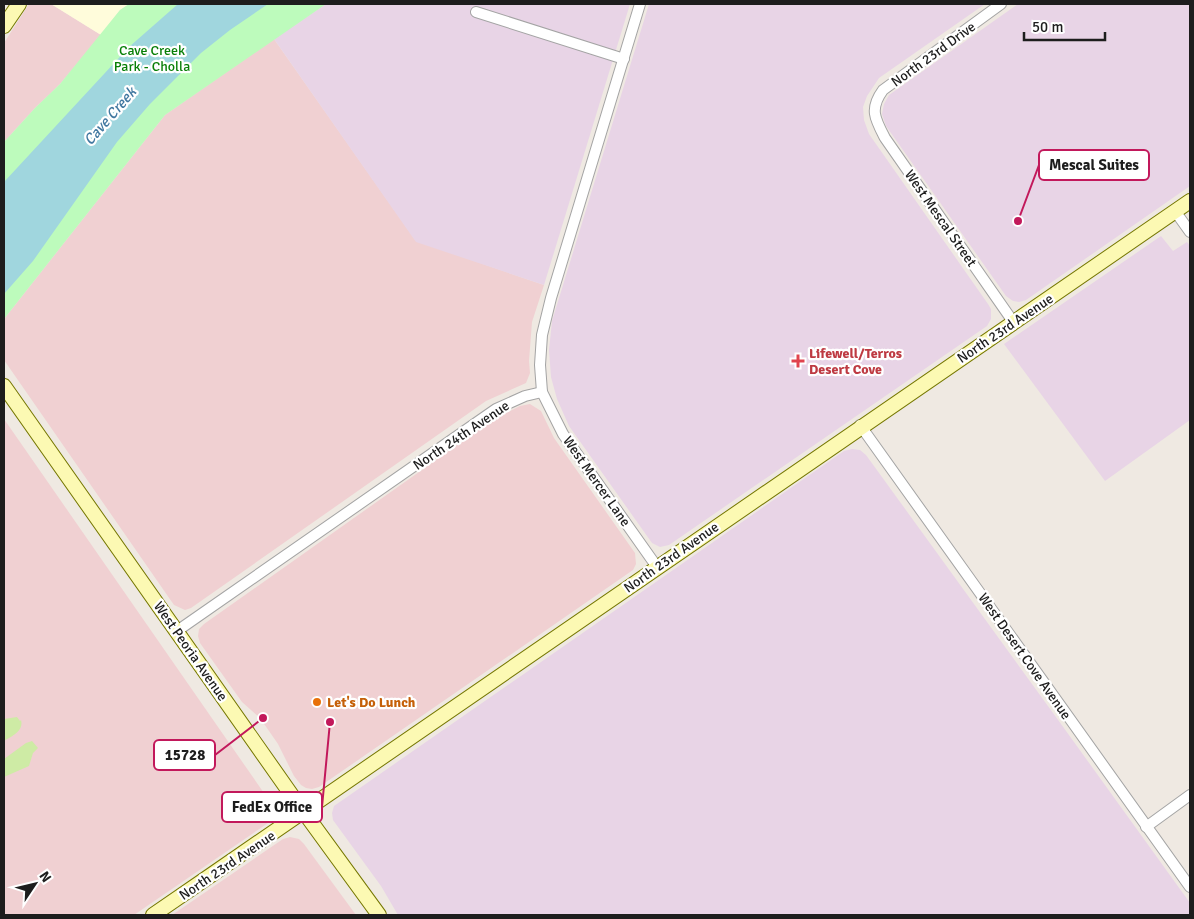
<svg xmlns="http://www.w3.org/2000/svg" width="1194" height="919" font-family="Signika,sans-serif">
	<style>
		.commercial { fill: #f0d0d2 }
		.industrial { fill: #e8d4e6 }
		.education { fill: #fffcdb }
		.grass { fill: #ceeba5 }
		.park { fill: #bdfbbc }
		.water { fill: #a0d6de }
		.lines { fill: none; stroke-linecap: round; stroke-linejoin: round }
		.street-casing { stroke: #a4a4a4; stroke-width: 12 }
		.secondary-casing { stroke: #757701; stroke-width: 16 }
		.street { stroke: #fff; stroke-width: 10 }
		.secondary { stroke: #fcf9b3; stroke-width: 14 }
		.health-dot { fill: #e0444e; stroke: #fff; stroke-width: 2 }
		.food-dot { fill: #e8710a; stroke: #fff; stroke-width: 2 }
		.labels { text-anchor: middle; stroke-width: 4.5; stroke-linejoin: round; paint-order: stroke }
		.park-label { font-size: 14px; fill: #087f07; stroke: #fff }
		.street-label { font-size: 14px; fill: #1d1d1d; stroke: #fff }
		.health-label { font-size: 14px; font-weight: bold; fill: #be3a42; stroke: #fff; text-anchor: start }
		.food-label { font-size: 14px; font-weight: bold; fill: #c56008; stroke: #fff; text-anchor: start }
		.water-label { font-size: 15px; font-style: italic; fill: #4178a0; stroke: #fff }
		.leader { fill: none; stroke: #c2185b; stroke-width: 2 }
		.callout-dot { fill: #c2185b; stroke: #fff; stroke-width: 2 }
		.callout { fill: #fff; stroke: #c2185b; stroke-width: 2 }
		.callout-label { font-size: 15px; text-anchor: middle; font-weight: bold; fill: #1d1d1d }
	</style>
	<rect width="100%" height="100%" fill="#efe9e2"/>
	<g class="commercial">
		<path d="M29 4H51L101 35 60 84 35 108 4 142V43Z"/>
		<path d="M274 39 416 241 544 285 532 322 529 361 530 373 526 383 486 401 191 608 185 610 174 605 4 360V319L165 115Z"/>
		<path d="M530 404 541 411 554 438 635 553 636 564 633 570 319 787 312 789 306 788 301 785 294 776 278 744 260 718 242 702 200 643 198 636 199 629 204 624 494 419 520 406Z"/>
		<path d="M4 419 266 796 268 823 134 915H4Z"/>
		<path d="M290 837 299 839 304 844 356 915H172L283 839Z"/>
	</g>
	<g class="industrial">
		<path d="M326 4H630L544 285 416 242 274 39Z"/>
		<path d="M649 4H985L879 78 867 96 863 107 864 120 869 134 988 304 991 309V319L987 326 669 545 660 547 652 543 569 426 557 399 551 377 549 350 552 321Z"/>
		<path d="M1018 4H1190V186L1026 300 1019 302 1013 301 1006 296 886 126 882 114 884 104 889 95Z"/>
		<path d="M1161 236 1173 251 1187 242 1190 246V420L1105 481 1004 344Z"/>
		<path d="M852 449 860 450 866 455 1061 724 1190 903V915H398L381 886 333 820 332 813 334 806 844 451Z"/>
	</g>
	<path class="education" d="M51 4H129L120 10 101 35Z"/>
	<g class="grass">
		<path d="M17 717 20 721 21 720C24 731 12 736 4 741V719Z"/>
		<path d="M32 741 38 748 33 753 29 766 4 777V759L26 743Z"/>
	</g>
	<path class="park" d="M129 4H326L165 115 4 319V142L35 108 60 84 120 10Z"/>
	<path class="water" d="M178 4H268L230 30 201 53 150 104 117 142 33 261 4 294V182L129 47Z"/>
	<g class="lines">
		<g class="street-casing">
			<g id="street">
				<path d="M640 4 551 298 542 335 540 365 542 392 563 434 657 567"/>
				<path d="M1001 4 883 90C869 109 875 119 885 138L1014 323"/>
				<path d="M476 12 624 59"/>
				<path d="M1175 211 1190 232"/>
				<path d="M860 425 1190 887"/>
				<path d="M177 631 496 409 525 396 542 392"/>
				<path d="M1146 827 1190 795"/>
			</g>
		</g>
		<g class="secondary-casing">
			<g id="secondary">
				<path d="M4 26 19 4"/>
				<path d="M4 386 293 797 379 915"/>
				<path d="M153 915C499 677 843 436 1190 201"/>
			</g>
		</g>
		<use href="#street" class="street"/>
		<use href="#secondary" class="secondary"/>
	</g>
	<path class="health-dot" d="M795.5 353.5h5v5h5v5h-5v5h-5v-5h-5v-5h5z"/>
	<circle class="food-dot" cx="317" cy="702" r="5"/>
	<g class="labels">
		<g class="park-label">
			<text x="152" y="55">Cave Creek<tspan x="152" dy="16">Park - Cholla</tspan></text>
		</g>
		<g class="street-label">
			<text transform="translate(933 54) rotate(-36)" y="5">North 23rd Drive</text>
			<text transform="translate(941 218) rotate(55)" y="5">West Mescal Street</text>
			<text transform="translate(1005 328) rotate(-34)" y="5">North 23rd Avenue</text>
			<text transform="translate(461 435) rotate(-34)" y="5">North 24th Avenue</text>
			<text transform="translate(597 481) rotate(55)" y="5">West Mercer Lane</text>
			<text transform="translate(671 557) rotate(-35)" y="5">North 23rd Avenue</text>
			<text transform="translate(191 651) rotate(55)" y="5">West Peoria Avenue</text>
			<text transform="translate(1025 656) rotate(55)" y="5">West Desert Cove Avenue</text>
			<text transform="translate(227 865) rotate(-34)" y="5">North 23rd Avenue</text>
		</g>
		<g class="health-label">
			<text x="809" y="358">Lifewell/Terros<tspan x="809" dy="16">Desert Cove</tspan></text>
		</g>
		<g class="food-label">
			<text x="327" y="707">Let's Do Lunch</text>
		</g>
		<g class="water-label">
			<text transform="translate(110 116) rotate(-49)" y="5">Cave Creek</text>
		</g>
	</g>
	<path class="leader" d="M1018 221L1039 165M263 718L215 755M330 722L322 807"/>
	<g class="callout-dot">
		<circle cx="1018" cy="221" r="5"/>
		<circle cx="263" cy="718" r="5"/>
		<circle cx="330" cy="722" r="5"/>
	</g>
	<g class="callout">
		<rect x="1039" y="150" width="110" height="30" rx="5"/>
		<rect x="154" y="740" width="61" height="30" rx="5"/>
		<rect x="222" y="792" width="100" height="30" rx="5"/>
	</g>
	<g class="callout-label">
		<text x="1094" y="170">Mescal Suites</text>
		<text x="185" y="760">15728</text>
		<text x="272" y="812">FedEx Office</text>
	</g>
	<rect width="1194" height="919" fill="none" stroke="#1d1d1d" stroke-width="10"/>
	<g transform="translate(35 884) rotate(55)" stroke="#ffffff" stroke-width="4" paint-order="stroke">
	<path d="M0-4L9 19L0 12L-9 19Z" fill="#1d1d1d"/>
	<text y="-8" font-size="14" font-weight="bold" text-anchor="middle" fill="#1d1d1d">N</text>
	</g>
	<path d="M1024 32v8h81v-8" fill="none" stroke="#1d1d1d" stroke-width="2.5"/>
	<text x="1032" y="32" font-size="15" fill="#1d1d1d" stroke="#ffffff" stroke-width="4" paint-order="stroke">50 m</text>
</svg>
